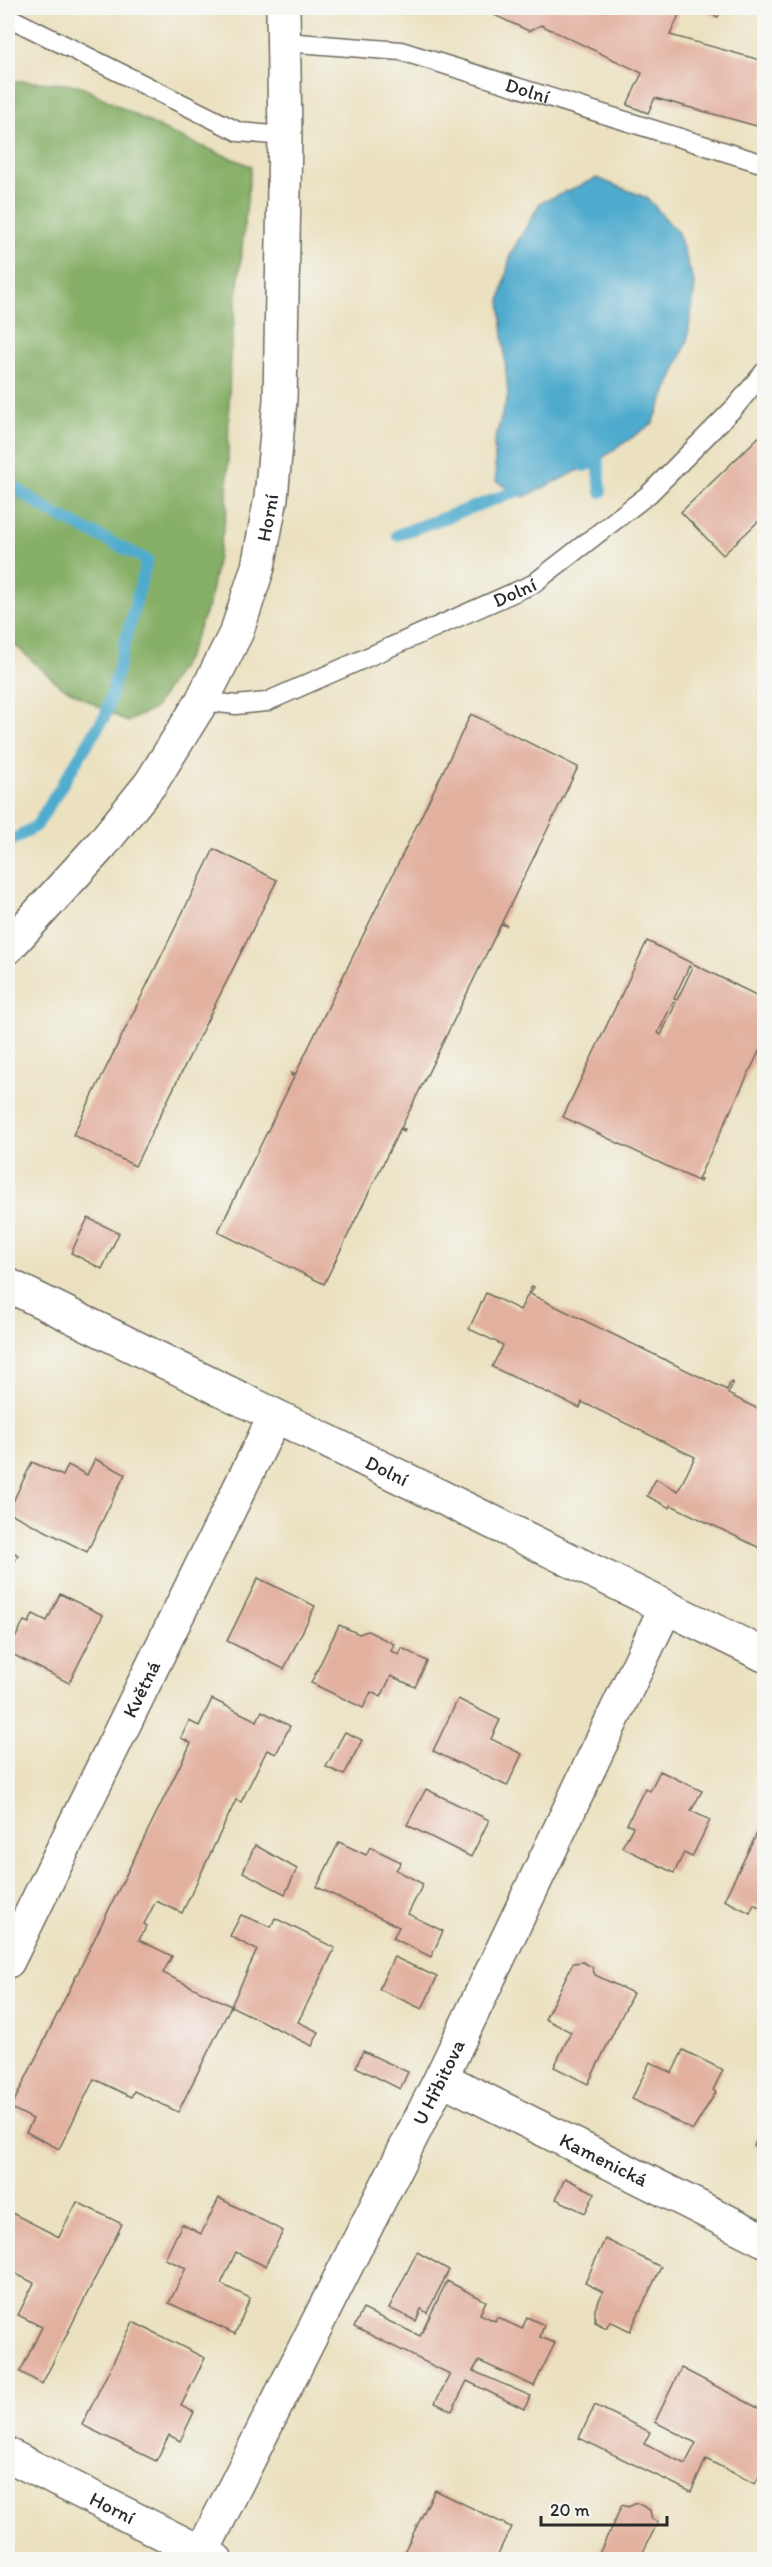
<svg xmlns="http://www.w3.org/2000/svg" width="772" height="2567" font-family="Itim,sans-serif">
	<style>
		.forest { fill: #85af66; stroke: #586d48; stroke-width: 1.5 }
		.water { fill: #50abce; stroke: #3e6b7c; stroke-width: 1.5 }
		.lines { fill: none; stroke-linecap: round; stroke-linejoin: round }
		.stream { stroke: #50abce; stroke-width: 12 }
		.building { fill: #e2b09f; fill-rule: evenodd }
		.service-casing { stroke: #6e6b5f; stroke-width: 21 }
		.minor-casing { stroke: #6e6b5f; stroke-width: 36 }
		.service { stroke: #fff; stroke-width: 18 }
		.minor { stroke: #fff; stroke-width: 33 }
		.labels { text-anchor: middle; stroke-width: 5; stroke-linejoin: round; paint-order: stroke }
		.street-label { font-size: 20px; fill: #2b2b2b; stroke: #f6f6f2 }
	</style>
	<rect width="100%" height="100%" fill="#f6f6f2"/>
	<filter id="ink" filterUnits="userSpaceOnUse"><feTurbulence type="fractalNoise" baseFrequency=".0167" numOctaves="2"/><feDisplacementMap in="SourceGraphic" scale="12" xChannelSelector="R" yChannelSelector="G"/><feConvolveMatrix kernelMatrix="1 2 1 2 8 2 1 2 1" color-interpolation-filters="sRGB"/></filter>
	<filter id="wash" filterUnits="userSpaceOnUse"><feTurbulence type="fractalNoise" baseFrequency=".008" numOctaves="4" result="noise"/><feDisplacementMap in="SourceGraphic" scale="24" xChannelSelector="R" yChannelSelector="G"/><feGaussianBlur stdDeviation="1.35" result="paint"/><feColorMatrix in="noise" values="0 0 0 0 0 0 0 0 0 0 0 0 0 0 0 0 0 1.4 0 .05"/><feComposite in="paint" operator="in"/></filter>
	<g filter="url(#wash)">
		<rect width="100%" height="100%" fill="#ebe1c0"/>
		<path class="forest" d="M8 80 78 85 174 135 251 166 230 358 227 509 209 603 188 656 154 709 127 722 59 685 8 639Z"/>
		<path class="water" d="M597 178 647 198 678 233 695 285 687 342 653 423 598 461 524 497 496 481 494 442 508 395 500 301 511 253 540 203Z"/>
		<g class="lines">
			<g class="stream">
				<path d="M584 466 598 461 601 492"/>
				<path d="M8 483 51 512 147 560 106 714 37 825 8 843"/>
				<path d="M397 535 528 487"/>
			</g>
		</g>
		<g id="blocks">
			<g class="building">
				<path d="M479 8H682L670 35 764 61V128L655 98 648 113 627 105 642 73 541 25 529 31Z"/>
				<path d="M696 8H722L718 17Z"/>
				<path d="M764 432V516L723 555 681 512Z"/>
				<path d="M471 714 578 767 502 922 507 926 501 924 401 1128 405 1129 404 1131 400 1129 324 1284 218 1232 294 1077 291 1075V1073L295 1075Z"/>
				<path d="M214 849 277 880 135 1166 73 1135Z"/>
				<path d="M647 941 764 999V1041L698 1179 701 1180 700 1182 563 1117ZM689 966 692 969 677 1000 674 999ZM673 1002 676 1003 661 1035 658 1033Z"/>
				<path d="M88 1218 119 1233 102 1269 71 1253Z"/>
				<path d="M532 1286 534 1287 530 1294 727 1390 731 1382 733 1383 728 1394 764 1412V1550L671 1505 670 1508 647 1496 656 1479 678 1491 695 1457 582 1402 580 1408 492 1367 503 1345 469 1329 486 1293 520 1310Z"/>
				<path d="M95 1459 125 1474 87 1552 8 1512 32 1462 63 1476 68 1465 87 1475Z"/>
				<path d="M8 1549 18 1555 8 1575Z"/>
				<path d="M258 1578 315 1606 284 1669 227 1641Z"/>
				<path d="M60 1594 103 1615 69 1683 8 1652 24 1621 29 1623 33 1614 47 1621Z"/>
				<path d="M339 1625 359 1634 368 1631 394 1644 391 1651 399 1655 402 1648 427 1661 415 1687 391 1676 381 1697 371 1692 363 1708 311 1683Z"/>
				<path d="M212 1699 257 1721 262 1711 290 1726 276 1754 267 1750 241 1802 236 1800 182 1913 156 1901 144 1924 147 1926 139 1940 172 1956 163 1973 231 2006 257 1950 230 1936 241 1915 271 1927 275 1918 335 1948 298 2022 319 2032 312 2046 231 2006 178 2112 134 2091 131 2097 94 2079 59 2149 26 2132 33 2119 11 2108 191 1743 181 1738 189 1721 199 1726Z"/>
				<path d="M458 1699 500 1720 491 1739 522 1754 507 1786 433 1751Z"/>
				<path d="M345 1732 362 1740 344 1775 326 1767Z"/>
				<path d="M660 1771 702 1791 691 1811 710 1820 692 1857 684 1853 674 1873 622 1847 633 1827 627 1824 645 1788 650 1791Z"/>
				<path d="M426 1789 489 1820 471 1857 407 1825Z"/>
				<path d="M764 1819V1910L754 1904 750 1913 724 1900Z"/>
				<path d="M339 1842 366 1855 370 1847 401 1862 396 1870 423 1884 408 1914 443 1931 431 1957 393 1938 399 1927 317 1887Z"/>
				<path d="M255 1845 297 1869 285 1894 243 1872Z"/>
				<path d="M394 1957 437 1977 422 2009 379 1989Z"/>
				<path d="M583 1962 592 1967 595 1975 633 1993 588 2084 554 2067 571 2032 545 2019 573 1963Z"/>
				<path d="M683 2050 723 2070 713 2090 716 2092 693 2130 632 2099 650 2062 672 2073Z"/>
				<path d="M363 2051 408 2072 400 2089 356 2067Z"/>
				<path d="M764 2124V2151L754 2146Z"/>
				<path d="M565 2178 595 2193 585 2213 556 2199Z"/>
				<path d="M219 2198 283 2231 265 2266 236 2252 221 2284 250 2298 235 2334 169 2303 186 2268 165 2259 182 2224 201 2234Z"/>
				<path d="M77 2202 122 2224 42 2384 20 2372 42 2327 18 2315 34 2283 8 2270V2211L59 2237Z"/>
				<path d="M605 2239 661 2267 630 2331 610 2321 606 2328 595 2322V2309L603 2292 585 2283Z"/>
				<path d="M417 2252 449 2270 427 2313 421 2309 416 2321 389 2308Z"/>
				<path d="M447 2281 486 2301 480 2314 495 2321 497 2317 522 2329 527 2317 544 2325 540 2337 555 2343 534 2386 479 2361 473 2371 531 2396 524 2409 467 2381 452 2411 435 2403 450 2374 354 2327 363 2309 420 2336Z"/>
				<path d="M133 2322 205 2358 181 2406 194 2412 180 2441 169 2435 156 2461 82 2425Z"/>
				<path d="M681 2368 764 2411V2474L760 2475 755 2484 706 2459 691 2492 579 2438 595 2405 650 2432 644 2444 685 2464 696 2443 655 2422Z"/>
				<path d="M435 2490 511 2527 495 2560H400Z"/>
				<path d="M637 2503 650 2510 652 2519 658 2522 639 2560H596L622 2505 628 2507Z"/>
			</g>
		</g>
	</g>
	<g filter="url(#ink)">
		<use href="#blocks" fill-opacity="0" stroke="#6e6b5f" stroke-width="1.5"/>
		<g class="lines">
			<g class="service-casing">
				<g id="service">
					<path d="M8 17 239 132 285 136"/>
					<path id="s1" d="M285 42 401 51 764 164"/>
					<path id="s2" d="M202 701 236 705 266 702 533 584 649 494 735 407 764 372"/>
				</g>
			</g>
			<g class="minor-casing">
				<g id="minor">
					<path id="s3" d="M8 947 102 844 151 783 202 701 237 631 258 567 271 498 280 400 285 136 283 8"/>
					<path id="s4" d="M8 1285 764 1655"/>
					<path id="s5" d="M8 1961 275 1416"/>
					<path id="s6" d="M441 2078 764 2240"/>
					<path id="s7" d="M8 2455 216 2560"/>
					<path id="s8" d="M202 2552 441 2078 666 1607"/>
				</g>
			</g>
			<use href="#service" class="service"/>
			<use href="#minor" class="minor"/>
		</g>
	</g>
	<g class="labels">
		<g class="street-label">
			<text dy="7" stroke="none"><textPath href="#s1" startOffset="249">Dolní</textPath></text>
			<text dy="7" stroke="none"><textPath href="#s3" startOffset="510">Horní</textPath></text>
			<text dy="7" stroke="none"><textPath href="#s2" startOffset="336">Dolní</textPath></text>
			<text dy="7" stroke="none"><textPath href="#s4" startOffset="422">Dolní</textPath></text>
			<text dy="7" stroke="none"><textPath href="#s5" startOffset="303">Květná</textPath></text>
			<text dy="7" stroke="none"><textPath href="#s8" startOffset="526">U Hřbitova</textPath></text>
			<text dy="7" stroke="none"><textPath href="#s6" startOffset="182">Kamenická</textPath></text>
			<text dy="7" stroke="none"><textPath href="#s7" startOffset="117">Horní</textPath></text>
		</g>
	</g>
	<rect width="772" height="2567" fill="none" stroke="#f6f6f2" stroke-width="30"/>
	<path d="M541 2516v9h126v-9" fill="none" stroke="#2b2b2b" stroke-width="3"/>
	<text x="550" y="2516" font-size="18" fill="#2b2b2b" stroke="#f6f6f2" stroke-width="4.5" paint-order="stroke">20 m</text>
</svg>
